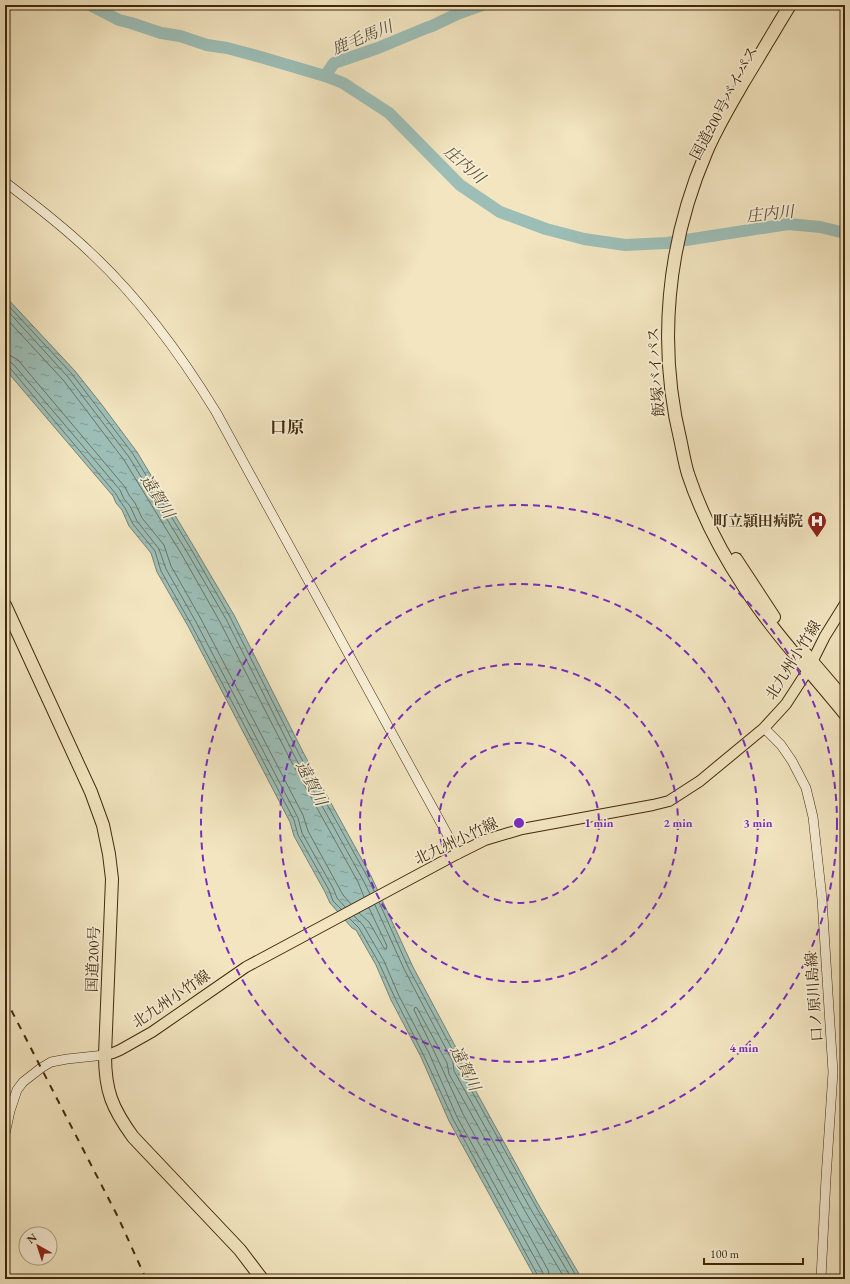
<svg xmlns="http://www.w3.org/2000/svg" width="850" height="1284" font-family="'EB Garamond','Noto Serif JP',serif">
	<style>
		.water { fill: url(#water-ripples); stroke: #788272 }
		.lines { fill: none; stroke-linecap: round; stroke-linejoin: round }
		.shore { stroke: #6e7460; stroke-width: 1 }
		.stream { stroke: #788272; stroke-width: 2 }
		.river { stroke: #9cbeb7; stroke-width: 12 }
		.secondary-casing { stroke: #41290a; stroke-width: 10 }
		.primary-casing { stroke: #41290a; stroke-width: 12 }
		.highway-casing { stroke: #41290a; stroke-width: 14 }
		.secondary { stroke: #f7eed6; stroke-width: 9 }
		.primary { stroke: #f2e5c0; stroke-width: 10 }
		.highway { stroke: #f2e5c0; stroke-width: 12 }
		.rail { stroke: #41290a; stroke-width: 2; stroke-dasharray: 7 7; stroke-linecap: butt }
		.ring { fill: none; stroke: #7b2cbf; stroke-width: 2; stroke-dasharray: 7 5 }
		.labels { text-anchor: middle; stroke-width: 3.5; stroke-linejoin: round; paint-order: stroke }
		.street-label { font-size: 15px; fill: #41290a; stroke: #f7eed6 }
		.poi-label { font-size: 15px; font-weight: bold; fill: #41290a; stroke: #f7eed6; text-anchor: end }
		.water-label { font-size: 16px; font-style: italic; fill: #584e35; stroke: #f7eed6 }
		.quarter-label { font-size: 17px; font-weight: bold; fill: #41290a; stroke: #f7eed6 }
		.centre { fill: #7b2cbf; stroke: #f7eed6; stroke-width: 2 }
		.ring-label { font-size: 12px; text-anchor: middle; font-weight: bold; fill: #7b2cbf; stroke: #f7eed6; stroke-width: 3.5; stroke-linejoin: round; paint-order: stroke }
	</style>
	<defs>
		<pattern id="water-ripples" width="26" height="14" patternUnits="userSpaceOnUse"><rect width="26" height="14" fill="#9cbeb7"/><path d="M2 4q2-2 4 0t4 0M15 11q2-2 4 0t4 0" fill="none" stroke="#819a93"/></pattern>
	</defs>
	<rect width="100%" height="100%" fill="#f2e5c0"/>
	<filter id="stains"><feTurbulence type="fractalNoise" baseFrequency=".005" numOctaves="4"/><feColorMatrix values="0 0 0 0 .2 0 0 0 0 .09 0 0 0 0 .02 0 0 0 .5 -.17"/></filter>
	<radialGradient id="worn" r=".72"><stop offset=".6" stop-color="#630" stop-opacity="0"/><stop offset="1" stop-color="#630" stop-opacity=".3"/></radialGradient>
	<path class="water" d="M5 296 75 371 102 405 137 452 194 547 234 615 304 754 371 876 413 967 462 1059V1066L538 1204 582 1279H536L449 1121 421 1057 391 1000 376 965 356 930 352 928 330 903 325 892 294 836 290 822 188 626 157 572 151 553 129 526 122 510 116 503 113 496 5 369Z"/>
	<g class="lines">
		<g class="shore">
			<path d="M5 302 72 374 133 454 191 549 230 617 300 756 368 878 374 891"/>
			<path d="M5 308 68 377 129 457 187 552 226 619 296 759 363 880 370 894"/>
			<path d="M5 317 64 381 124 460 182 555 220 622 291 761 358 882 364 897"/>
			<path d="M5 355 11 356 18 360 125 487 129 495 135 503 142 518 164 545 171 566 201 619 303 815 308 831 343 895 351 904"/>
			<path d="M5 361 10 362 14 365 120 490 124 499 130 506 137 521 159 549 166 569 196 622 298 818 302 833 333 888 337 898 345 907"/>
			<path d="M5 366 10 368 116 494 120 501 125 508 133 524 155 551 161 571 191 624 294 820 298 835 329 890 333 901 341 909"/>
			<path d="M379 902 409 969 458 1060 459 1068 535 1205 578 1279"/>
			<path d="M375 905 405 971 453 1062 454 1071 530 1208 572 1279"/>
			<path d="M359 913 369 922 384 948 386 949 387 946 369 908"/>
			<path d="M354 916 363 925 384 961 399 996 429 1053 457 1117 543 1273 544 1279"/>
			<path d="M349 918 359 928 379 963 395 998 424 1056 453 1119 538 1276 539 1279"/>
			<path d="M550 1279 548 1270 463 1114 434 1051 414 1010 415 1007 417 1008 447 1063 449 1074 525 1211 565 1279"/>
		</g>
		<path class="stream" d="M396 5H402"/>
		<g class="river">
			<path d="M90 5 119 20 131 23 161 33 180 36 207 45 227 48 264 58 325 76 343 83 389 113 460 185 500 212 546 229 584 239 625 245 667 243 788 224 820 227 845 233"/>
			<path d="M325 76 334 63 378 48 426 28 432 26 457 14 482 5"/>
		</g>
		<g class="secondary-casing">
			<g id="secondary">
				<path d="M5 182C35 205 65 228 92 254 141 300 181 355 216 412L458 854"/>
				<path d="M764 728 781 745 792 761 806 788 813 817 822 899 833 1072 826 1178 821 1279"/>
				<path d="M5 1134 10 1111 17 1090 23 1082 41 1068 51 1062 67 1059 105 1055"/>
			</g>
		</g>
		<g class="primary-casing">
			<path id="primary" d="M105 1055 113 1053 120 1050 152 1032 246 967 453 856 485 840 522 829 653 805 669 801 700 781 764 728 786 704 808 670 825 636 845 604"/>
		</g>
		<g class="highway-casing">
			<g id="highway">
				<path d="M790 5C774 31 759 57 743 83 730 106 716 129 706 153 667 244 657 346 681 443 683 453 685 464 688 474 701 513 721 552 744 587 773 632 811 672 845 714"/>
				<path d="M736 559 774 617"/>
				<path d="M5 605 91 792 103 825 109 854 112 879 105 1055C105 1091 112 1108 133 1137L240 1250 262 1279"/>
				<path d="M804 652 845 700"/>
			</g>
		</g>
		<use href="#secondary" class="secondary"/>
		<use href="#primary" class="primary"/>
		<use href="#highway" class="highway"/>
		<path class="rail" d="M5 998 118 1217 146 1279"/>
	</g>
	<g class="ring">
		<circle cx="519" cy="823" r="80"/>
		<circle cx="519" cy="823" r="159"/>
		<circle cx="519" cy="823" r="239"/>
		<circle cx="519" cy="823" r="318"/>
	</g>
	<defs>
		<g id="hospital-pin" transform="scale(1)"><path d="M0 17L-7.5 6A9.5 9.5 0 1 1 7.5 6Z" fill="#8f2418" stroke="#f7eed6"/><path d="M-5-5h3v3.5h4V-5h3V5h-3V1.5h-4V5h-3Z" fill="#fff"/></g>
	</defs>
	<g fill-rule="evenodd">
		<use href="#hospital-pin" x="817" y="521"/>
	</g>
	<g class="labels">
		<g class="street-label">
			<text transform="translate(724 103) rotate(-62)" y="5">国道200号バイパス</text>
			<text transform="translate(656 372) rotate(-94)" y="5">飯塚バイパス</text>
			<text transform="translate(793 660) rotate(-58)" y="5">北九州小竹線</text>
			<text transform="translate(456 841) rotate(-25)" y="5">北九州小竹線</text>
			<text transform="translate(93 959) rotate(-88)" y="5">国道200号</text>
			<text transform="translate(814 997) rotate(-94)" y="5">口ノ原川島線</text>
			<text transform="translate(171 999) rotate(-34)" y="5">北九州小竹線</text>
		</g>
		<g class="poi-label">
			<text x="803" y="526">町立頴田病院</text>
		</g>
		<g class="water-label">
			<text transform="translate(362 37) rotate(-22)" y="6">鹿毛馬川</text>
			<text transform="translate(465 164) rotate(41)" y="6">庄内川</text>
			<text transform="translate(770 213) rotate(-6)" y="6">庄内川</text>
			<text transform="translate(158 496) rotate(58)" y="6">遠賀川</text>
			<text transform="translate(312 783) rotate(63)" y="6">遠賀川</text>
			<text transform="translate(466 1068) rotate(64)" y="6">遠賀川</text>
		</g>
		<g class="quarter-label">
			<text x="287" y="433">口原</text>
		</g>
	</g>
	<circle cx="519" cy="823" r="6" class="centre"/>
	<g class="ring-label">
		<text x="599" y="827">1 min</text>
		<text x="678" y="827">2 min</text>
		<text x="758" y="827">3 min</text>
		<text x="744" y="1052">4 min</text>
	</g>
	<rect width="850" height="1284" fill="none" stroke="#f2e5c0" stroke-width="20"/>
	<rect x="6" y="6" width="838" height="1272" fill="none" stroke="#41290a" stroke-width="2"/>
	<rect x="10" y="10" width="830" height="1264" fill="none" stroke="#41290a"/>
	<g transform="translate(38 1246) rotate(321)"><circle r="19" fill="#f7eed6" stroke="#ae9f84"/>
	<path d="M0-3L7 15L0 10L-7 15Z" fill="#8f2418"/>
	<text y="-6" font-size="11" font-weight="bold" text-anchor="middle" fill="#41290a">N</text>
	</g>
	<path d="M704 1258v6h99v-6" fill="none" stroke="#41290a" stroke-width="2"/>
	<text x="710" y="1258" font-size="12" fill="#41290a" stroke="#f7eed6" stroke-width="3" paint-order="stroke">100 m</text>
	<rect width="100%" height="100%" filter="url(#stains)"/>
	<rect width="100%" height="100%" fill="url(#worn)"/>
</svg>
